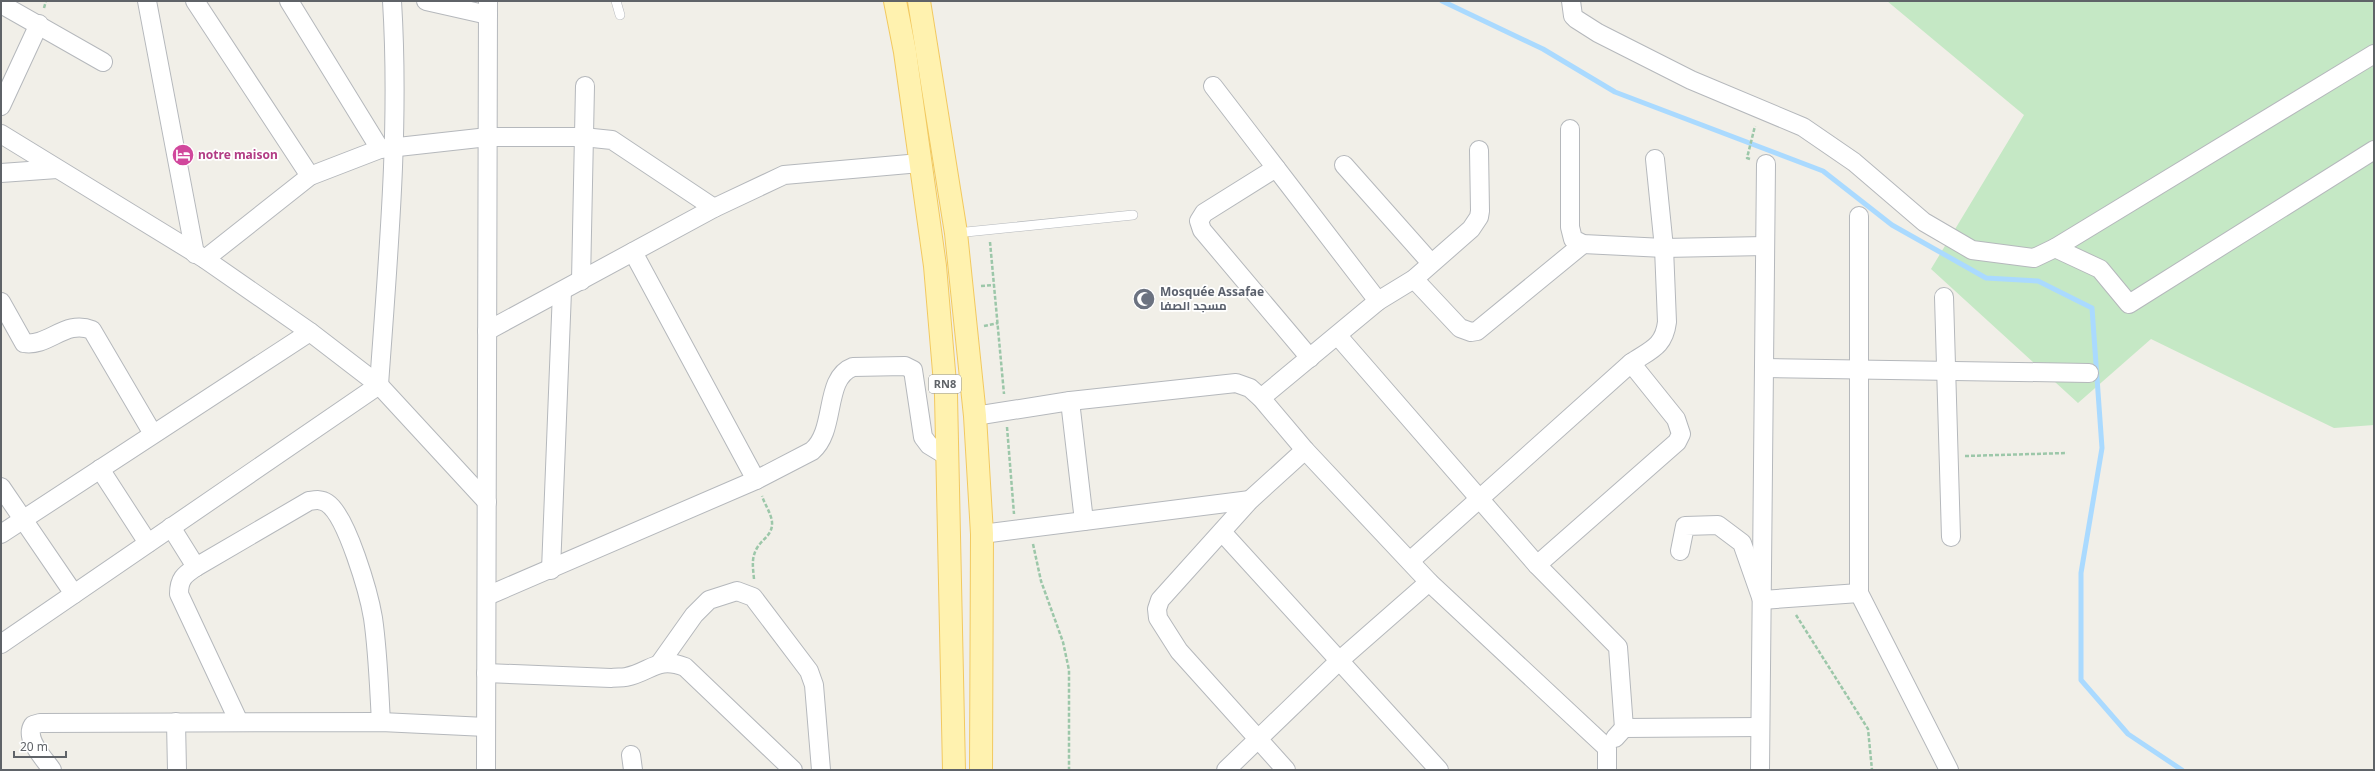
<svg xmlns="http://www.w3.org/2000/svg" width="2375" height="771" font-family="'Noto Sans',Cairo,sans-serif">
	<style>
		.green { fill: #c5e8c5 }
		.lines { fill: none; stroke-linecap: round; stroke-linejoin: round }
		.stream { stroke: #aadaff; stroke-width: 5 }
		.lane-casing { stroke: #b5b8bc; stroke-width: 10 }
		.street-casing { stroke: #b5b8bc; stroke-width: 20 }
		.primary-casing { stroke: #f2c960; stroke-width: 24 }
		.path { stroke: #9cc7a9; stroke-width: 2.5; stroke-dasharray: 4 2; stroke-linecap: butt }
		.lane { stroke: #fff; stroke-width: 9 }
		.street { stroke: #fff; stroke-width: 18 }
		.primary { stroke: #fff2af; stroke-width: 22 }
		.labels { text-anchor: middle; stroke-width: 3.5; stroke-linejoin: round; paint-order: stroke }
		.shield { fill: #fff; stroke: #8f9295; stroke-width: 1 }
		.shield-label { font-size: 11px; font-weight: bold; fill: #5f6368 }
		.hotel-label { font-size: 12px; font-weight: bold; fill: #b23c85; stroke: #fff; text-anchor: start }
		.worship-label { font-size: 12px; font-weight: bold; fill: #5b616d; stroke: #fff; text-anchor: start }
	</style>
	<rect width="100%" height="100%" fill="#f1efe8"/>
	<path class="green" d="M1887 1H2374V425L2334 428 2151 339 2078 403 1931 269 2024 115Z"/>
	<g class="lines">
		<path class="stream" d="M1442 1 1543 49 1615 92 1823 171 1892 225 1986 278 2038 281 2092 308 2102 448 2081 573V680L2128 734 2182 770"/>
		<g class="lane-casing">
			<g id="lane">
				<path d="M616 1 620 15"/>
				<path d="M956 233 1133 215"/>
			</g>
		</g>
		<g class="street-casing">
			<g id="street">
				<path d="M147 1 195 254"/>
				<path d="M195 1 310 176"/>
				<path d="M289 1 380 149"/>
				<path d="M426 1 488 15"/>
				<path d="M1571 1 1573 16 1576 19 1598 33 1691 80 1803 127 1854 162 1924 222 1972 250 2034 258 2055 248 2374 54"/>
				<path d="M1 4 103 62"/>
				<path d="M1213 86 1378 301"/>
				<path d="M1 106 39 24"/>
				<path d="M1570 129V227L1573 239 1583 244 1664 248 1765 246"/>
				<path d="M1 134 205 259 310 332 379 385 487 502"/>
				<path d="M1344 165 1431 263"/>
				<path d="M1276 168 1204 213 1199 221 1202 230 1310 358"/>
				<path d="M1 173 57 169"/>
				<path d="M1859 216V593L1949 770"/>
				<path d="M2055 248 2100 269 2129 304 2374 150"/>
				<path d="M633 252 756 480"/>
				<path d="M205 259 310 176 380 149 488 137H583L612 140 714 208"/>
				<path d="M1414 279 1460 328 1471 332 1477 331 1583 244"/>
				<path d="M581 281 585 86"/>
				<path d="M1944 297 1951 537"/>
				<path d="M1 302 24 343C49 347 65 319 92 330L153 434"/>
				<path d="M487 331 714 208 784 175 920 163"/>
				<path d="M1338 336 1537 565 1618 647 1624 728"/>
				<path d="M1631 363C1650 350 1664 347 1667 322L1664 248 1655 159"/>
				<path d="M1764 368 2089 373"/>
				<path d="M1261 398 1378 301 1414 279 1471 229 1479 217 1480 211 1479 150"/>
				<path d="M1070 401 1084 521"/>
				<path d="M975 416 1070 401 1236 383 1250 388 1261 398 1305 450 1429 582 1607 748V770"/>
				<path d="M100 469 148 543"/>
				<path d="M1 487 74 594"/>
				<path d="M171 527 196 567"/>
				<path d="M1222 532 1439 770"/>
				<path d="M1 534 310 332"/>
				<path d="M982 534 1250 500"/>
				<path d="M1680 551 1685 526 1718 525 1742 543 1762 600 1859 593"/>
				<path d="M1410 561 1631 363 1676 419 1681 434 1677 442 1537 565"/>
				<path d="M551 570 562 291"/>
				<path d="M487 596 756 480 812 451C837 430 823 378 853 367L905 366 913 370 923 437 929 445 947 456"/>
				<path d="M1 644 379 385C388 257 400 129 392 1"/>
				<path d="M660 663 694 615 709 600 737 591 753 597 809 671 814 685 821 770"/>
				<path d="M486 673 611 678C616 677 621 678 626 677 651 672 657 656 685 667L793 770"/>
				<path d="M176 722 177 770"/>
				<path d="M239 722 179 594C179 579 184 575 196 567L309 501C316 500 321 499 327 503 347 516 369 594 373 618 378 652 379 688 381 722"/>
				<path d="M1615 738 1624 728 1760 727"/>
				<path d="M631 755 633 770"/>
				<path d="M52 770C44 758 24 739 33 725L40 723 381 722 486 727"/>
				<path d="M486 770 488 1"/>
				<path d="M1226 770 1340 660 1429 582"/>
				<path d="M1286 770 1179 651 1158 618 1157 609 1160 600 1250 500 1305 450"/>
				<path d="M1760 770 1766 164"/>
			</g>
		</g>
		<g class="primary-casing">
			<g id="primary">
				<path d="M895 1 905 52 935 266 946 395 954 770"/>
				<path d="M919 1 956 233 975 416 982 534 981 770"/>
			</g>
		</g>
		<g class="path">
			<path d="M44 8 46 1"/>
			<path d="M1750 159 1747 158 1755 126"/>
			<path d="M990 242 1004 394"/>
			<path d="M981 286 994 285"/>
			<path d="M984 326 998 323"/>
			<path d="M1007 427 1014 514"/>
			<path d="M1965 456 2067 453"/>
			<path d="M1033 544 1041 581 1063 642 1069 670V770"/>
			<path d="M754 579C753 568 751 558 757 548 762 539 773 535 772 522 771 513 765 505 762 496"/>
			<path d="M1796 615 1868 729 1872 770"/>
		</g>
		<use href="#lane" class="lane"/>
		<use href="#street" class="street"/>
		<use href="#primary" class="primary"/>
	</g>
	<defs>
		<g id="hotel-disc" transform="scale(1.15)"><circle r="9.5" fill="#d1479c" stroke="#fff"/><path d="M-6-4.5h1.5V1H6V5H4.5V3h-9V5H-6ZM-4 0a1.8 1.8 0 1 1 3.6 0ZM.5 0V-2.5h3Q6-2.5 6 0Z" fill="#fff"/></g>
		<g id="mosque-disc" transform="scale(1.15)"><circle r="9.5" fill="#6b7280" stroke="#fff"/><path d="M3.5-4.9A6 6 0 1 0 3.5 4.9A5 5 0 1 1 3.5-4.9Z" fill="#fff"/></g>
	</defs>
	<g fill-rule="evenodd">
		<use href="#hotel-disc" x="183" y="155"/>
		<use href="#mosque-disc" x="1144" y="299"/>
	</g>
	<g class="labels">
		<rect class="shield" x="929" y="375" width="32" height="18" rx="3"/>
		<g class="shield-label">
			<text x="945" y="388">RN8</text>
		</g>
		<g class="hotel-label">
			<text x="198" y="159">notre maison</text>
		</g>
		<g class="worship-label">
			<text x="1160" y="296">Mosquée Assafae<tspan x="1160" dy="14">مسجد الصفا</tspan></text>
		</g>
	</g>
	<rect width="2375" height="771" fill="none" stroke="#5f6368" stroke-width="4"/>
	<path d="M14 751v6h52v-6" fill="none" stroke="#5f6368" stroke-width="2"/>
	<text x="20" y="751" font-size="12" fill="#5f6368" stroke="#ffffff" stroke-width="3" paint-order="stroke">20 m</text>
</svg>
